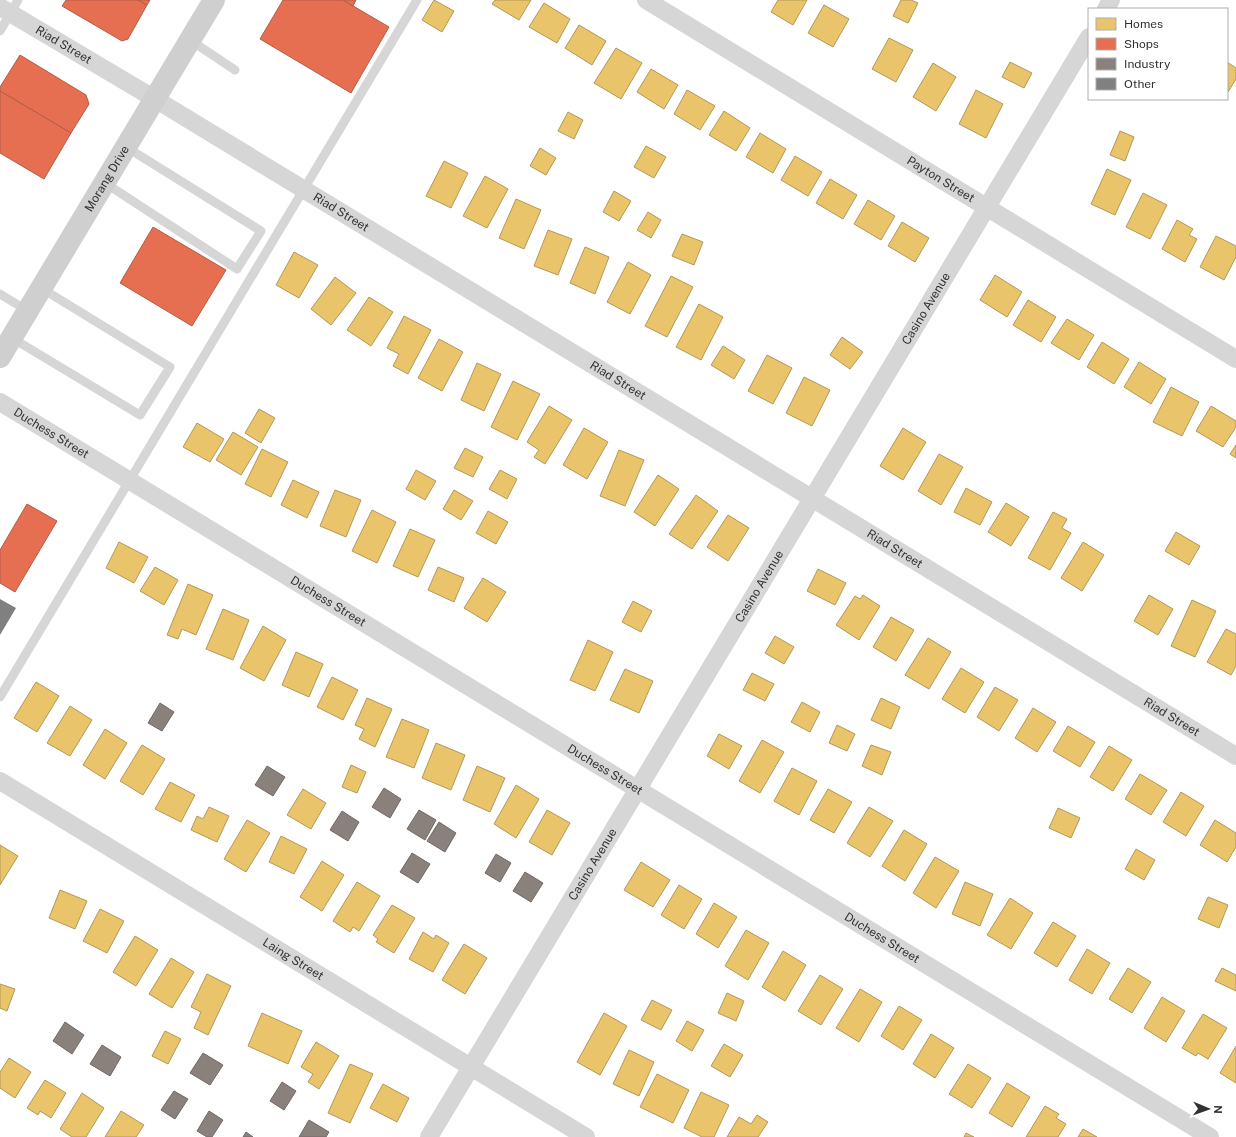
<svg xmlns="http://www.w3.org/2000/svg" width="1236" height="1137" font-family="'Public Sans',sans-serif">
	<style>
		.homes { fill: #e9c46a; stroke: #b29859 }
		.shops { fill: #e76f51; stroke: #b15d48 }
		.industry { fill: #8a817c; stroke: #706966 }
		.building { fill: #808080 }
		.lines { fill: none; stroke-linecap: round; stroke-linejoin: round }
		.lane { stroke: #d6d6d6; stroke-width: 9 }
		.street { stroke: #d6d6d6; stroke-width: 18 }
		.secondary { stroke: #cfcfcf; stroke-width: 22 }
		.labels { text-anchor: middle; stroke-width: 4; stroke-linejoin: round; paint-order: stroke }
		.street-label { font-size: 12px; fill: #323232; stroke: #fff }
	</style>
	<rect width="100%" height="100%" fill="#fff"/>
	<g class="homes">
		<path d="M434 0 454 11 442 32 422 20Z"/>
		<path d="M495 0H531L519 20 492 4Z"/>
		<path d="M778 0H807L793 25 771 12Z"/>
		<path d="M901 0H911L918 3 908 23 893 16Z"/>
		<path d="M544 3 570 19 557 43 529 27Z"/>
		<path d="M824 5 849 19 833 47 808 33Z"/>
		<path d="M579 25 606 41 592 65 565 48Z"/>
		<path d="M889 38 913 50 896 82 872 69Z"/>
		<path d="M616 48 642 63 621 99 594 83Z"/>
		<path d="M1010 62 1032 73 1024 88 1002 77Z"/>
		<path d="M1227 62 1236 68V79L1228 92Z"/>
		<path d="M933 63 956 77 936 111 913 97Z"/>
		<path d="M651 69 678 85 664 109 637 92Z"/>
		<path d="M687 90 715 106 700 130 674 114Z"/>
		<path d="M976 90 1003 104 986 138 959 124Z"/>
		<path d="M724 111 750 128 736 151 709 135Z"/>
		<path d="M568 112 583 120 574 139 558 131Z"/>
		<path d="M1120 131 1134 137 1125 161 1110 155Z"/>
		<path d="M760 133 786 149 773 173 746 157Z"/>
		<path d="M646 146 666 157 654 178 634 167Z"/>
		<path d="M540 148 556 158 546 175 530 166Z"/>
		<path d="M795 156 822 172 808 196 781 180Z"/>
		<path d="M444 161 468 173 451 208 426 196Z"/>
		<path d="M1107 169 1131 180 1115 215 1091 204Z"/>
		<path d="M485 176 508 189 487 228 463 216Z"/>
		<path d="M830 179 857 195 843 219 816 203Z"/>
		<path d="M614 191 631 201 619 221 603 212Z"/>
		<path d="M1143 193 1167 205 1150 239 1126 227Z"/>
		<path d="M516 199 541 210 524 249 499 238Z"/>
		<path d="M868 200 895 216 881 240 854 224Z"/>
		<path d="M648 212 661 220 651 238 637 230Z"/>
		<path d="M1177 220 1193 229 1189 235 1197 239 1185 262 1162 249Z"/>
		<path d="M902 222 929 238 915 262 888 246Z"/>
		<path d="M548 230 572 239 558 275 534 266Z"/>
		<path d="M682 234 703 242 694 265 672 256Z"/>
		<path d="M1216 236 1236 246V257L1224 280 1200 267Z"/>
		<path d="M585 247 609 257 595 294 570 283Z"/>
		<path d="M294 252 318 265 299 298 276 285Z"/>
		<path d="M628 262 651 275 630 314 607 302Z"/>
		<path d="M995 275 1022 292 1007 317 980 300Z"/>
		<path d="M671 276 693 287 667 337 645 326Z"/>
		<path d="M335 277 356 293 331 325 311 309Z"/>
		<path d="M369 297 393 312 371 346 347 330Z"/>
		<path d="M1028 300 1056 317 1041 342 1013 325Z"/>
		<path d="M699 304 723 317 701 360 676 347Z"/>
		<path d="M404 316 431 330 408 374 393 366 399 354 387 348Z"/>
		<path d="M1067 319 1094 335 1079 360 1051 343Z"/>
		<path d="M842 337 863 352 850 369 830 355Z"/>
		<path d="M439 339 463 352 442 391 418 378Z"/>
		<path d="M1102 342 1129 359 1114 384 1087 367Z"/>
		<path d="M723 346 745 360 734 379 711 365Z"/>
		<path d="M767 355 792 368 773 404 748 391Z"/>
		<path d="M1139 362 1166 379 1151 404 1124 387Z"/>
		<path d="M477 363 501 374 484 411 461 400Z"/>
		<path d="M804 377 830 390 812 426 786 413Z"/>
		<path d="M513 381 540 394 517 440 491 427Z"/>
		<path d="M1171 387 1199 402 1182 436 1153 422Z"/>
		<path d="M549 406 572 420 545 464 534 457 539 450 527 442Z"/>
		<path d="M1211 406 1236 421V427L1223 447 1196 431Z"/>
		<path d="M259 409 275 418 261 443 245 433Z"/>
		<path d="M197 423 224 439 210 462 183 447Z"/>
		<path d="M584 428 608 442 587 479 563 465Z"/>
		<path d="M903 428 926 442 903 480 880 466Z"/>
		<path d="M233 432 258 447 241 475 216 460Z"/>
		<path d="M1236 445V458L1230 454Z"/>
		<path d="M465 448 483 457 473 477 454 468Z"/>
		<path d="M262 449 288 462 271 497 245 484Z"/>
		<path d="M619 450 644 460 625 506 600 496Z"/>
		<path d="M939 454 963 467 941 505 918 491Z"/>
		<path d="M416 470 436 481 425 500 406 489Z"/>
		<path d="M500 470 517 479 507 499 489 489Z"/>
		<path d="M658 475 679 489 655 526 634 512Z"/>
		<path d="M293 480 319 492 307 518 281 505Z"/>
		<path d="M966 488 992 502 980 525 954 512Z"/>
		<path d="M335 490 361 500 346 537 320 526Z"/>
		<path d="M454 490 473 501 461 520 443 509Z"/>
		<path d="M696 495 718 511 692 549 669 534Z"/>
		<path d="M1006 503 1029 517 1011 546 988 532Z"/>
		<path d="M372 510 396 522 377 563 352 551Z"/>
		<path d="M488 511 508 522 496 544 476 533Z"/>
		<path d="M1053 512 1067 519 1062 528 1071 533 1050 570 1028 558Z"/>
		<path d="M728 515 749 528 728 561 707 547Z"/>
		<path d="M410 529 435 540 418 577 393 566Z"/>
		<path d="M1176 532 1200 546 1189 565 1165 551Z"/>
		<path d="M119 542 148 557 134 583 106 568Z"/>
		<path d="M1083 542 1104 555 1082 591 1061 578Z"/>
		<path d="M155 567 178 580 164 605 140 591Z"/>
		<path d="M438 567 464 578 454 602 428 590Z"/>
		<path d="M818 569 846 583 835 605 807 591Z"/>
		<path d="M483 578 506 592 487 622 464 608Z"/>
		<path d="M188 584 213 595 196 635 182 629 178 639 167 635Z"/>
		<path d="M863 595 880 606 859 640 836 625 855 596 860 599Z"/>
		<path d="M1149 595 1173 609 1158 635 1134 621Z"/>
		<path d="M1192 600 1216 611 1195 657 1171 646Z"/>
		<path d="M633 601 652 611 641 632 622 622Z"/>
		<path d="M223 609 249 620 233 660 206 649Z"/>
		<path d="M891 617 914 630 896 661 873 647Z"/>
		<path d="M263 626 286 640 264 681 240 668Z"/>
		<path d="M1226 629 1236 634V666L1231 675 1207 662Z"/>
		<path d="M775 636 794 647 784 664 765 653Z"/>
		<path d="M928 638 951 652 929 689 905 675Z"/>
		<path d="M588 640 613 652 595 691 570 680Z"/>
		<path d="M296 652 323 664 309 697 282 685Z"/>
		<path d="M961 668 984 682 965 713 942 699Z"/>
		<path d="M625 669 653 681 639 713 610 700Z"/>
		<path d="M752 673 774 684 765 701 743 690Z"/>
		<path d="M332 677 358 690 343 720 317 707Z"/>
		<path d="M36 682 59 696 37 732 14 718Z"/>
		<path d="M995 687 1018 700 999 731 977 717Z"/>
		<path d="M367 698 392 709 375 747 359 739 364 729 355 725Z"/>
		<path d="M881 698 900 707 891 729 871 720Z"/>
		<path d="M802 702 820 712 810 732 791 722Z"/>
		<path d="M70 706 92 720 70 756 47 743Z"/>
		<path d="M1033 708 1056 722 1037 752 1015 738Z"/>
		<path d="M402 719 429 730 414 768 386 757Z"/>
		<path d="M837 725 855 734 847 751 829 743Z"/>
		<path d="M1068 726 1095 742 1080 767 1053 751Z"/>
		<path d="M105 729 127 743 105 779 83 765Z"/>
		<path d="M719 734 742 746 729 769 707 756Z"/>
		<path d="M762 740 784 752 760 793 739 781Z"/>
		<path d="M436 743 465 755 451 790 422 778Z"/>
		<path d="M142 745 165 759 143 795 120 781Z"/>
		<path d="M871 745 891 752 882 775 862 766Z"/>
		<path d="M1109 746 1132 760 1113 791 1090 777Z"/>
		<path d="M351 765 366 772 357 793 342 787Z"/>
		<path d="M477 766 505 778 490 812 463 800Z"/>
		<path d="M792 768 817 781 799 815 774 801Z"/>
		<path d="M1140 774 1167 790 1151 815 1125 799Z"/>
		<path d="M170 782 195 795 181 822 155 809Z"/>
		<path d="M516 785 539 799 516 838 494 824Z"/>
		<path d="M303 789 326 803 311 829 287 815Z"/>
		<path d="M828 789 852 802 834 833 810 820Z"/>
		<path d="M1181 792 1204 806 1186 836 1163 822Z"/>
		<path d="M209 807 229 816 217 842 191 830 197 816 203 819Z"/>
		<path d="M869 807 893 821 870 857 847 843Z"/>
		<path d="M1058 808 1080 818 1071 838 1049 828Z"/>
		<path d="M547 810 570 823 552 855 529 842Z"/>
		<path d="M247 820 270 833 246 872 224 859Z"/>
		<path d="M1215 820 1236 833V847L1227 862 1200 845Z"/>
		<path d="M904 830 927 844 905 881 882 866Z"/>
		<path d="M281 836 307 849 294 874 269 862Z"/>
		<path d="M0 845 18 856 0 885Z"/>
		<path d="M1136 849 1155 860 1144 880 1125 869Z"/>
		<path d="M935 857 959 871 936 908 913 893Z"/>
		<path d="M322 861 344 875 322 911 300 897Z"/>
		<path d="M641 862 670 880 653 907 624 890Z"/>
		<path d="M357 882 380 896 359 931 353 927 350 932 333 921Z"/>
		<path d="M965 882 993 894 980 926 952 914Z"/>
		<path d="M679 885 702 899 684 929 661 915Z"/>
		<path d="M60 890 87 901 75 929 49 918Z"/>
		<path d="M1208 897 1228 905 1219 928 1198 919Z"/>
		<path d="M1010 898 1033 913 1011 949 987 935Z"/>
		<path d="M714 903 737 917 718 948 696 934Z"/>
		<path d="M392 905 415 918 394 953 376 942 378 939 373 935Z"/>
		<path d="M100 909 124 921 107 953 83 941Z"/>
		<path d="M1053 922 1076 936 1057 967 1034 953Z"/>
		<path d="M746 930 769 943 748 980 725 966Z"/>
		<path d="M423 932 434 939 436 935 449 943 433 972 409 959Z"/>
		<path d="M135 936 158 950 136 986 113 972Z"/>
		<path d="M464 944 487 958 465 994 442 980Z"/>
		<path d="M1087 949 1110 963 1092 994 1069 980Z"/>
		<path d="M783 951 806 965 785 1001 762 987Z"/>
		<path d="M171 958 194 972 172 1008 149 994Z"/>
		<path d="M1128 968 1151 982 1132 1013 1109 999Z"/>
		<path d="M1222 968 1236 975V991L1215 981Z"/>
		<path d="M207 974 231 986 208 1035 194 1028 201 1012 191 1007Z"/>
		<path d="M820 975 843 989 821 1025 798 1011Z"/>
		<path d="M0 984 15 989 7 1011 0 1008Z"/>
		<path d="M860 989 882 1002 859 1042 836 1028Z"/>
		<path d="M727 993 744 1001 736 1021 718 1013Z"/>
		<path d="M1162 997 1185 1011 1166 1042 1144 1028Z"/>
		<path d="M652 1000 672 1010 661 1030 641 1020Z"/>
		<path d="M899 1006 922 1020 903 1050 881 1036Z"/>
		<path d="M262 1013 302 1031 288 1064 248 1046Z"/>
		<path d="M604 1013 627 1026 600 1075 577 1062Z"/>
		<path d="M1203 1014 1227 1028 1208 1059 1198 1053 1196 1056 1182 1048Z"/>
		<path d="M687 1021 704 1030 692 1051 676 1041Z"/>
		<path d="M165 1031 181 1039 168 1064 152 1056Z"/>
		<path d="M931 1034 954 1048 935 1078 913 1064Z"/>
		<path d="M316 1042 339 1056 319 1089 308 1082 313 1074 301 1067Z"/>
		<path d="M724 1044 743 1055 730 1077 711 1066Z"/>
		<path d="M1236 1046V1083L1220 1073Z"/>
		<path d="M629 1050 654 1062 639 1096 613 1084Z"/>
		<path d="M9 1058 31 1072 15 1098 0 1088V1072Z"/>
		<path d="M350 1064 373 1074 350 1123 328 1113Z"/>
		<path d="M968 1064 991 1078 972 1108 949 1094Z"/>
		<path d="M657 1074 689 1090 673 1123 640 1107Z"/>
		<path d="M45 1080 66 1093 51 1118 40 1111 38 1115 27 1108Z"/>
		<path d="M1007 1083 1030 1097 1012 1127 989 1113Z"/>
		<path d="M383 1084 409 1098 397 1122 370 1108Z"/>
		<path d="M701 1092 729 1105 714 1137H702L684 1128Z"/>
		<path d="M82 1093 104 1108 86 1137H72L60 1129Z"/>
		<path d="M1045 1106 1059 1114 1056 1118 1066 1124 1058 1137H1026Z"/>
		<path d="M121 1111 144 1125 136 1137H105Z"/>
		<path d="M757 1115 768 1122 758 1137H727L739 1117 751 1124Z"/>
		<path d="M1083 1129 1097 1137H1078Z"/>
		<path d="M966 1133 974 1137H964Z"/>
	</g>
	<g class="shops">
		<path d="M66 0H138L147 5 128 39 122 41 62 6Z"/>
		<path d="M138 0H150L147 5Z"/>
		<path d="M283 0H343L389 27 351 93 260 39Z"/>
		<path d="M343 0H356L353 6Z"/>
		<path d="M20 55 86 95 89 104 71 133 0 91V87Z"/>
		<path d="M0 91 71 133 44 179 0 153Z"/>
		<path d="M153 227 226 270 192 326 120 283Z"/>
		<path d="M27 504 57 521 15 592 0 583V550Z"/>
	</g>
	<g class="industry">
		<path d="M160 703 174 712 162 731 148 723Z"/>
		<path d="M267 766 285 777 273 796 255 785Z"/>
		<path d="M384 788 401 799 390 818 372 807Z"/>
		<path d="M419 810 436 820 425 840 407 829Z"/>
		<path d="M342 811 359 822 348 841 330 830Z"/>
		<path d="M439 822 456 833 445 852 427 841Z"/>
		<path d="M412 853 430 864 418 883 400 872Z"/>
		<path d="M496 854 511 863 500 882 485 873Z"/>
		<path d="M525 872 543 883 531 902 513 891Z"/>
		<path d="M65 1022 84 1035 72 1054 53 1041Z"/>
		<path d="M102 1045 121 1057 110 1076 90 1064Z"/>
		<path d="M203 1053 223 1065 210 1085 190 1073Z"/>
		<path d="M282 1082 296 1091 284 1110 270 1101Z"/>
		<path d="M174 1091 188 1099 175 1119 161 1110Z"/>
		<path d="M209 1111 223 1120 212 1137H207L197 1131Z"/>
		<path d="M309 1120 329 1132 326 1137H299Z"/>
		<path d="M246 1132 253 1137H243Z"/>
	</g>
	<path class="building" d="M0 599 16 608 0 635Z"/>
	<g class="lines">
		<g class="lane">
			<path d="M0 31 18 0"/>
			<path d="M190 40 235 70"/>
			<path d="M105 183 237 269 261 231 126 147"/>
			<path d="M0 294 28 311"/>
			<path d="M12 338 140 415 170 367 41 288"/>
			<path d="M0 697 417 0"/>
		</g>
		<g class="street">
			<path id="s1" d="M646 0 1236 359"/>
			<path id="s2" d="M0 7 155 99 1236 756"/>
			<path d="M1106 9 1111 0"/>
			<path id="s3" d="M0 402 1210 1137"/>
			<path id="s4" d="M0 781 586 1137"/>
			<path id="s5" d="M429 1137 1089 37"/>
		</g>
		<path class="secondary" id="s6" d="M0 357 214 0"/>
	</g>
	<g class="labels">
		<g class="street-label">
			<text dy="4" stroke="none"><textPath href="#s2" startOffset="74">Riad Street</textPath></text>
			<text dy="4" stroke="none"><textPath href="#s6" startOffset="208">Morang Drive</textPath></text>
			<text dy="4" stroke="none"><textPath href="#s1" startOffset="345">Payton Street</textPath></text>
			<text dy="4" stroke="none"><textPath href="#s2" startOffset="398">Riad Street</textPath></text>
			<text dy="4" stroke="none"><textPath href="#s5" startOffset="966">Casino Avenue</textPath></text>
			<text dy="4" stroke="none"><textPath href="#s2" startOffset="722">Riad Street</textPath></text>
			<text dy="4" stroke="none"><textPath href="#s3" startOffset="60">Duchess Street</textPath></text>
			<text dy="4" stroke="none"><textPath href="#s2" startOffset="1046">Riad Street</textPath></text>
			<text dy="4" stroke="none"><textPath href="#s5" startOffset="642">Casino Avenue</textPath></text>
			<text dy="4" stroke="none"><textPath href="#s3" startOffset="384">Duchess Street</textPath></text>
			<text dy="4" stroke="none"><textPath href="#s2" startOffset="1370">Riad Street</textPath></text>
			<text dy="4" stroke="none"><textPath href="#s3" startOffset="708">Duchess Street</textPath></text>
			<text dy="4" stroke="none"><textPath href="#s5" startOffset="318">Casino Avenue</textPath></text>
			<text dy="4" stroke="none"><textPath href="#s3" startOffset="1032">Duchess Street</textPath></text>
			<text dy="4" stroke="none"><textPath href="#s4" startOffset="343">Laing Street</textPath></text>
		</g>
	</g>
	<rect x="1088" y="8" width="140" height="92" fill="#ffffff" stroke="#adadad"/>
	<rect x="1096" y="18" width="20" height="12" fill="#e9c46a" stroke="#adadad"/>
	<text x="1124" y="28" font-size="12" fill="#323232">Homes</text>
	<rect x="1096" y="38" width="20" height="12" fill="#e76f51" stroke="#adadad"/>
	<text x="1124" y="48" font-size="12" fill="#323232">Shops</text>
	<rect x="1096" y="58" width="20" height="12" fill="#8a817c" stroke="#adadad"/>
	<text x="1124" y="68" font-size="12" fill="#323232">Industry</text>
	<rect x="1096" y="78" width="20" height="12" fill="#808080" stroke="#adadad"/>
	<text x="1124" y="88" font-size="12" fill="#323232">Other</text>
	<g transform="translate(1208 1109) rotate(92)" stroke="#ffffff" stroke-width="3" paint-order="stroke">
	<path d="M0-3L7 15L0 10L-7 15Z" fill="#323232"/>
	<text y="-6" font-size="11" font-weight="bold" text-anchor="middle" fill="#323232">N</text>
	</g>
</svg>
